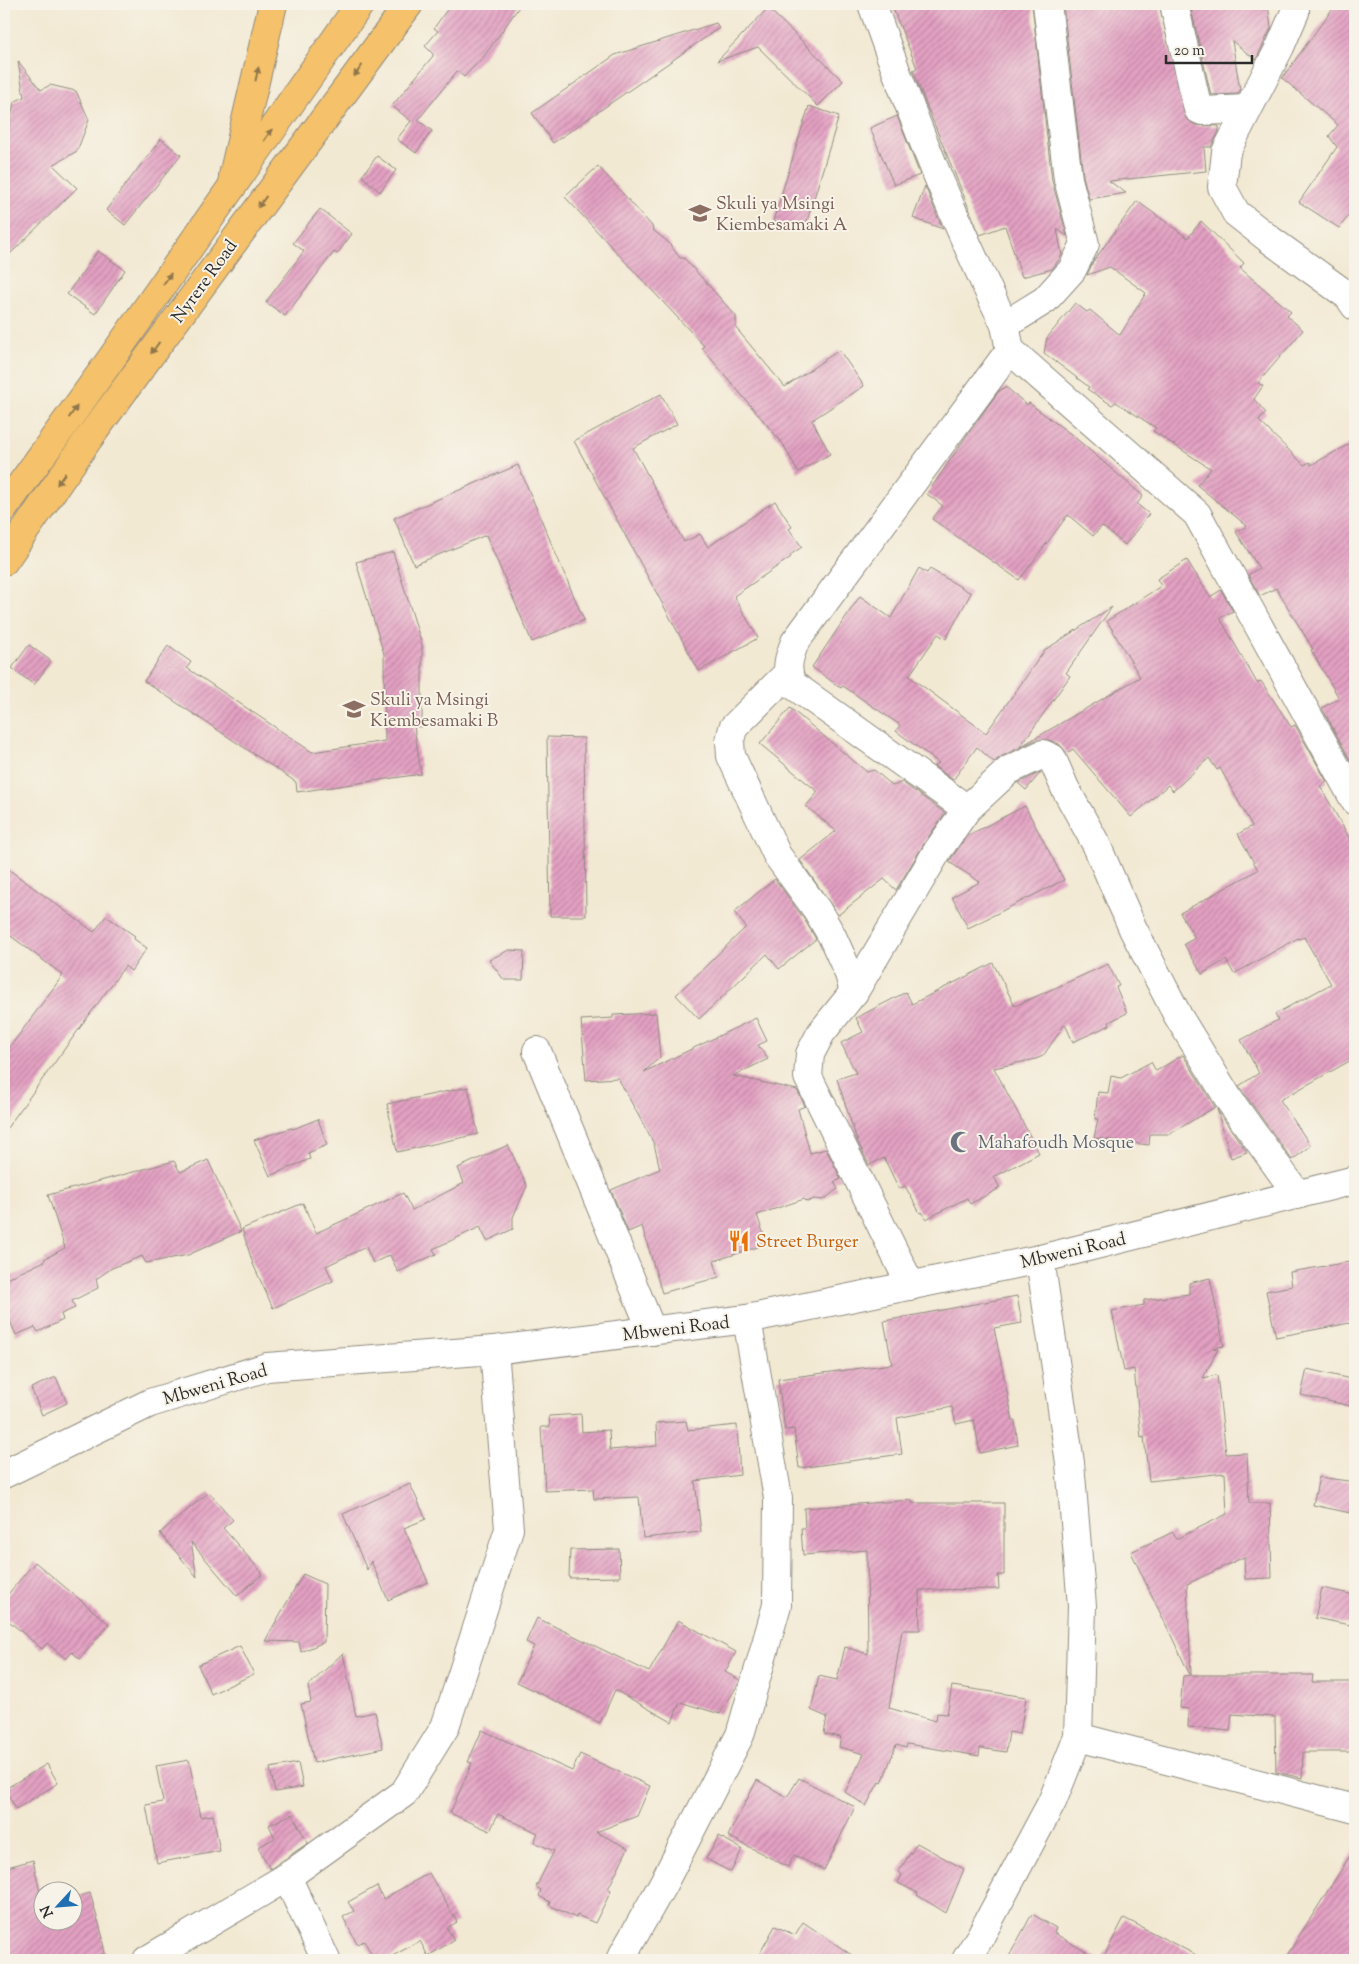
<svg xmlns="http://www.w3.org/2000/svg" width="1359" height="1964" font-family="'Sorts Mill Goudy',serif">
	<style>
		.building { fill: url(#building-hatch) }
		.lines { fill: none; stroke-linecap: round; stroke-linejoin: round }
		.minor-casing { stroke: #8e8a7f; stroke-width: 30 }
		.major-casing { stroke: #8e8a7f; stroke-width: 30 }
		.minor { stroke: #fff; stroke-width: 28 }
		.major { stroke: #f5c16b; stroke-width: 28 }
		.oneway { fill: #90764b }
		.labels { text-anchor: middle; stroke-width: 4; stroke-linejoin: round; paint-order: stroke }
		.education-label { font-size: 18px; fill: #785e54; stroke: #f7f3e8; text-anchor: start }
		.street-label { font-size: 18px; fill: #2b2b2b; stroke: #f7f3e8 }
		.worship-label { font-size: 18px; fill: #5b616d; stroke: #f7f3e8; text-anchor: start }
		.food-label { font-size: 18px; fill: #c56008; stroke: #f7f3e8; text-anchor: start }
	</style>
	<defs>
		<pattern id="building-hatch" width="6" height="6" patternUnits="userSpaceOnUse" patternTransform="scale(1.25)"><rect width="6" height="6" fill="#e4a1c3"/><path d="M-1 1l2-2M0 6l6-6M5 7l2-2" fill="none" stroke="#b9839f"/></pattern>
	</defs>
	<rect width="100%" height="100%" fill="#f7f3e8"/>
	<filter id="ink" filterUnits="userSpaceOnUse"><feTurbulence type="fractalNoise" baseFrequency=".02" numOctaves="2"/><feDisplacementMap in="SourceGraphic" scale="10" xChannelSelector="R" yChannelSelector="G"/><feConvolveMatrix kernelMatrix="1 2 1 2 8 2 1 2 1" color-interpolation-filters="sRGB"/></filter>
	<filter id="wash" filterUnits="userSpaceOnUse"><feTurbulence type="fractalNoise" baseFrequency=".0096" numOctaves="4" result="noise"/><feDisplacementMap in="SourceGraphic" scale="20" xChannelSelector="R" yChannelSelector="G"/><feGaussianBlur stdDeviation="1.12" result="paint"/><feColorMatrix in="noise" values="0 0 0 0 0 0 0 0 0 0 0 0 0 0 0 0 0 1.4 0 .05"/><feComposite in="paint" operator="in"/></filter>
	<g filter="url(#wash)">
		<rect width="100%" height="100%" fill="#f2e9d3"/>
		<g id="blocks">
			<g class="building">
				<path d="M451 4H521L485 55 464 77 457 71 418 120 432 131 416 153 397 139 411 121 392 106 433 56V54L425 46 438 31 434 28Z"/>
				<path d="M891 4H1032L1052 181 1067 236 1057 229 1062 255 1052 269 1022 277 1005 226 980 235 926 104 913 70 917 68Z"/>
				<path d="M1063 4H1159L1186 118 1195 125 1219 126V131L1211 147H1204L1206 171 1109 181 1126 193 1089 199 1083 176Z"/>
				<path d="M1190 4H1268L1271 28 1256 60 1232 41 1240 90 1238 94 1211 95Z"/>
				<path d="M1336 4H1355V208L1339 228 1299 202 1337 147 1329 136 1338 125 1282 78Z"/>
				<path d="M768 8 843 81 818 106 758 47 717 61Z"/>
				<path d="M716 23 719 28 553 143 532 113 615 55Z"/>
				<path d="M18 61 41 90 50 85 76 91 89 120 77 151 53 165 77 188 4 260V154L14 102 24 97Z"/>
				<path d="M809 106 839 116 804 231 773 221Z"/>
				<path d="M897 116 920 175 894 185 870 128Z"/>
				<path d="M161 139 181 155 125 225 106 210Z"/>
				<path d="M377 156 396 170 380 192 362 176Z"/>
				<path d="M598 166 652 226 653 230 668 242 680 258H684L736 316V328L785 387 839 350 864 386 812 420 830 454 798 472 783 444 702 348 704 346 565 197Z"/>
				<path d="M925 186 936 213 943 229 913 218Z"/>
				<path d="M1137 201 1188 238 1201 221 1244 263 1240 268 1291 312 1287 316 1303 330 1258 383 1263 386 1254 399 1266 413 1259 421 1304 465 1310 462 1311 465 1355 441V764L1353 765 1322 708 1339 698 1311 650 1313 649 1276 588 1260 596 1248 575 1259 568 1236 532 1247 526 1197 485 1211 469 1153 431 1156 428 1116 402 1112 405 1087 389 1089 387 1044 353 1047 338 1075 303 1087 312 1090 310 1120 335 1146 293 1110 267 1087 275 1093 262Z"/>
				<path d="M320 209 352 234 337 254 334 252 285 316 266 302 304 251 293 243Z"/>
				<path d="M98 251 125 270 95 314 67 294Z"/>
				<path d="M1006 387 1027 405 1029 403 1072 435 1143 496 1137 504 1149 514 1125 545 1102 526 1093 536 1068 515 1019 580 932 519 943 506 927 494 972 428 999 391Z"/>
				<path d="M661 394 677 424 633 448 684 542 700 534 708 547 775 501 792 527 789 529 802 547 790 555 791 557 734 596 758 638 699 671 574 441Z"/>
				<path d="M518 465 584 620 532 642 486 535 414 565 394 518Z"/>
				<path d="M393 552 422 645V727L414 726 421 774 297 792 296 782 144 681 168 646 191 662 187 668 312 752 385 741 384 654 356 562Z"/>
				<path d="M1187 560 1210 597 1221 590 1233 611 1220 618 1257 683 1261 681 1291 727 1295 725 1327 782 1320 786 1355 848V1047L1351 1049 1355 1058 1280 1100 1311 1146 1292 1160 1239 1086 1259 1073 1241 1040 1278 1020 1275 1014 1331 984 1304 937 1299 939 1298 938 1234 974 1226 960 1202 974 1184 944 1195 938 1180 913 1258 870 1238 834 1252 826 1220 768 1217 770 1209 758 1173 791 1168 785 1131 817 1073 749 1067 753 1059 744 1049 740H1036L1002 756 994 762 977 747 953 780 934 766 939 763 896 731 900 725 843 686 841 688 812 667 860 596 891 618 919 568 927 573 930 569 971 593 946 639 938 634 909 676 986 733 1045 650 1112 607 1066 673 1070 676 1020 747 1140 677 1107 621 1161 586 1157 579Z"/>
				<path d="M29 645 51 661 34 685 12 668Z"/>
				<path d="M790 708 867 772 874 770 893 786 902 782 945 813 925 842 896 890 884 879 838 915 800 860 836 831 806 806 818 792 760 744Z"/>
				<path d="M547 737 584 738 586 916H550Z"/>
				<path d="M1041 772 1026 790 1018 783Z"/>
				<path d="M1025 806 1064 880 968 928 952 897 980 882 949 862 967 836Z"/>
				<path d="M4 866 94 932 106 916 135 936 134 939 147 948 131 971 125 966 4 1132V1055L63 975 4 931Z"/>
				<path d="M775 879 804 919 816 939 779 969 767 954 699 1019 676 995 746 927 734 912Z"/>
				<path d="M509 950 524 951 523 980H504L489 960Z"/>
				<path d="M993 963 1015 1006 1108 964 1119 986 1116 987 1127 1013 1109 1022 1110 1025 1073 1042 1065 1024 1043 1056 1036 1059 994 1068 1039 1153 994 1177 1000 1188 970 1204 967 1198 926 1219 922 1212 920 1213 905 1186 899 1189 884 1158 869 1165 857 1140 837 1079 856 1073 841 1043 863 1032 856 1018 906 992 912 1004Z"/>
				<path d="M656 1013 660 1057 644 1072 756 1018 767 1041 758 1045 768 1059 733 1076 797 1090 805 1106 798 1109 810 1153 826 1149 841 1179 834 1182 838 1189 823 1200 814 1199 807 1202 804 1199 757 1215 767 1244 714 1261 719 1277 662 1293 642 1226 628 1232 611 1190 660 1169 654 1144 618 1078 586 1080 581 1020 613 1018V1015Z"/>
				<path d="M1183 1055 1215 1107 1170 1134H1150L1149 1145 1094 1138 1098 1119H1095L1098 1092 1108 1093 1111 1076 1121 1078 1151 1062 1156 1071Z"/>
				<path d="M468 1087 478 1134 397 1152 387 1104Z"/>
				<path d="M1217 1109V1110L1247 1152 1231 1158Z"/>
				<path d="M318 1119 327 1145 308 1153 310 1159 270 1176 254 1140 291 1128 293 1129Z"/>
				<path d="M508 1145 527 1186 513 1217V1229L487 1241 480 1227 433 1249 436 1254 398 1272 390 1255 373 1263 366 1247 326 1266 333 1281 273 1308 253 1264 242 1229 303 1203 316 1233 403 1193 412 1210 464 1183 458 1168Z"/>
				<path d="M208 1160 241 1231 188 1255 146 1263 142 1256 112 1268 96 1279 98 1288 72 1301 75 1308 61 1314 63 1320 38 1332 35 1327 16 1335 4 1307V1280L45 1261 44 1259 65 1248 48 1195 174 1161 180 1172Z"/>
				<path d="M1355 1261V1322L1276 1337 1266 1291 1292 1286 1290 1272Z"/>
				<path d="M1210 1278 1224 1346 1213 1348 1218 1349 1203 1378 1217 1375 1226 1454 1247 1453 1249 1503H1270L1272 1578 1245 1579 1244 1557 1187 1584 1191 1675H1313L1312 1682H1355V1752H1303L1302 1778 1276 1772 1275 1717 1232 1714 1230 1731 1188 1727 1189 1709 1180 1708 1183 1676 1190 1675 1131 1552 1173 1532 1176 1539 1227 1514 1225 1473 1149 1481 1144 1437 1141 1438 1134 1369 1124 1371 1112 1311 1144 1305V1300L1189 1294V1283Z"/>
				<path d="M1017 1296 1022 1323 994 1328 1013 1421H1015L1018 1445 980 1453 974 1420 956 1424 952 1407 897 1418 902 1454 799 1468 794 1429 785 1430 778 1379 892 1364 884 1321Z"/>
				<path d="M1307 1369 1355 1380V1407L1301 1395Z"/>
				<path d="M56 1377 67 1403 42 1415 31 1388Z"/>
				<path d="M581 1414 582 1432 609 1430 610 1450 657 1446 656 1423 686 1421 688 1430 737 1425 740 1475 695 1481 701 1532 643 1538 639 1497 594 1499 593 1489 545 1491 541 1427H550L549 1416Z"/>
				<path d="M1319 1477 1355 1482V1514L1313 1505Z"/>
				<path d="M410 1484 426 1519 404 1528 428 1582 388 1600 371 1561 367 1570 343 1514Z"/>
				<path d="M209 1492 233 1520 223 1528 263 1574 237 1596 191 1542 197 1577 160 1533Z"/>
				<path d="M912 1500V1503H1004V1575H998L999 1589 919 1590 920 1630H902L889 1708 936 1721 937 1713 947 1714 952 1686 1026 1697 1020 1734 1009 1732 1006 1752 980 1748 979 1756 907 1744 906 1748 896 1745 882 1783 879 1782 866 1806 845 1792 864 1754 839 1747 841 1737 824 1734 827 1717 811 1710 819 1676 837 1680 845 1647 868 1654 867 1550 803 1555 801 1528H805L804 1508Z"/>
				<path d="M619 1549 620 1577 569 1578 570 1550Z"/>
				<path d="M35 1562 109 1624 80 1659 72 1652 66 1659 47 1643 42 1649 4 1617V1599Z"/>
				<path d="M303 1574 325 1584 324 1642 301 1652 299 1642 265 1641Z"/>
				<path d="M1322 1588 1355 1595V1626L1315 1618Z"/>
				<path d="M537 1618 649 1672 678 1620 736 1652 725 1672 740 1680 739 1683 720 1714 680 1702 672 1722 615 1690 600 1723 517 1682 534 1646 526 1642Z"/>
				<path d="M240 1646 254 1674 211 1694 198 1665Z"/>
				<path d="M343 1653 356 1716 375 1712 383 1748 314 1763 301 1704 311 1702 308 1686Z"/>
				<path d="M482 1730 572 1771 580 1754 650 1786 637 1816 596 1832 628 1848 608 1889 611 1891 595 1923 577 1915 576 1918 549 1905 550 1902 539 1896 541 1890 536 1887 554 1851 534 1842 538 1833 498 1814 490 1831 450 1813 472 1763 468 1762Z"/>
				<path d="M189 1760 200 1817 213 1815 220 1851 157 1863 146 1805 163 1802 156 1766Z"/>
				<path d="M298 1763 303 1787 275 1792 270 1768Z"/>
				<path d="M47 1764 58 1783 16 1809 5 1789Z"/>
				<path d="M799 1778 855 1807 824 1870 794 1855 788 1867 728 1836 757 1780 787 1797Z"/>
				<path d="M292 1814 308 1843 270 1869 258 1847 275 1838 269 1825Z"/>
				<path d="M719 1836 742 1849 731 1872 706 1859Z"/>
				<path d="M917 1843 964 1869 946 1913 917 1895 918 1893 898 1883 902 1875 899 1871Z"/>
				<path d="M1355 1848V1960H1284Z"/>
				<path d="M33 1860 42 1902V1922H72V1898L90 1893 103 1938H102L105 1954 70 1960H4V1868Z"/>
				<path d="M429 1873 457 1922 447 1928 454 1940 428 1956 420 1941 385 1960H375L364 1941 357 1944 343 1917 354 1911 348 1902 377 1886 383 1899Z"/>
				<path d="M1032 1914 1056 1928 1054 1933 1100 1960H1007Z"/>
				<path d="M1124 1918 1206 1960H1102Z"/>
				<path d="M803 1922 859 1960H756L775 1926 795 1935Z"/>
			</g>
		</g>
	</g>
	<g filter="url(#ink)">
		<use href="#blocks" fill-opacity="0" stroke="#8e8a7f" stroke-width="1"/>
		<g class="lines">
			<g class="minor-casing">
				<g id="minor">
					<path d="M872 4C910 113 954 221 1005 325"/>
					<path d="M1047 4 1068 179 1085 244 1072 270 1045 300 1005 325 1010 350 1197 514 1355 801"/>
					<path d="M1174 4 1198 109 1202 111 1247 109"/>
					<path d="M1295 4V12L1280 47 1226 152 1222 187 1236 213 1269 239 1348 296 1355 306"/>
					<path d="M788 673 733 728 730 741 731 756 777 855 817 910 832 936 849 974 854 992"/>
					<path d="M967 809 1009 770 1043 754 1052 758 1065 788 1096 844 1133 929 1178 1016 1230 1101 1298 1195"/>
					<path d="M537 1051 652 1331"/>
					<path d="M911 1286 808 1077 810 1054 821 1033 854 992 938 850 967 809 792 684C785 668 789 657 795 642L1010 350"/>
					<path d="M4 1474 150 1403 267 1367 494 1350 747 1319 1040 1259 1355 1180"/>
					<path d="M1078 1737 1355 1809"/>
					<path d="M287 1877 326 1960"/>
					<path d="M147 1960 287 1877 404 1793 445 1727 509 1529 494 1350"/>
					<path d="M620 1960 663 1884 740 1735 777 1605 778 1498 747 1319"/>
					<path d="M966 1960 980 1937 1052 1802 1078 1737 1082 1606 1070 1463 1040 1259"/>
				</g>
			</g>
			<g class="major-casing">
				<g id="major">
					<path d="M233 176 273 4"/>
					<path d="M4 508 109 362 360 4"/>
					<path d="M4 561 89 438 409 4"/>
				</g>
			</g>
			<use href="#minor" class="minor"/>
			<use href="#major" class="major"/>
		</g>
		<defs><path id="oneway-solid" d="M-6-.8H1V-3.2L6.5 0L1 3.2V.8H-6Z" transform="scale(1.25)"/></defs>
		<g class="oneway">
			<use href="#oneway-solid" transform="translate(358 71) rotate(126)"/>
			<use href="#oneway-solid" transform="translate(257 74) rotate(-77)"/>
			<use href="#oneway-solid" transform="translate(268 135) rotate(-55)"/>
			<use href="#oneway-solid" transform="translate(262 202) rotate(126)"/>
			<use href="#oneway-solid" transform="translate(167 279) rotate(-55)"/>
			<use href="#oneway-solid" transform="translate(155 348) rotate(126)"/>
			<use href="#oneway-solid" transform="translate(73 412) rotate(-55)"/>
			<use href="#oneway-solid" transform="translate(61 479) rotate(125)"/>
		</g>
	</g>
	<defs>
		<g id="school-bare" transform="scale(1.725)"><path d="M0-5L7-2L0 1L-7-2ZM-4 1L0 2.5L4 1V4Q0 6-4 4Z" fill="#8d6e63" stroke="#f7f3e8" stroke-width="2.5" paint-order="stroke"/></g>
		<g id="mosque-bare" transform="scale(1.725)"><path d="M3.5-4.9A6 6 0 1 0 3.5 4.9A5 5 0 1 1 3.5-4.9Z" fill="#6b7280" stroke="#f7f3e8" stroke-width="2.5" paint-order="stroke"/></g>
		<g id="restaurant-bare" transform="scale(1.725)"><path d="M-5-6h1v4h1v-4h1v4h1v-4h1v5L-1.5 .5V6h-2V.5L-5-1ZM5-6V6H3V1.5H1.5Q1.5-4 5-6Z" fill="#e8710a" stroke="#f7f3e8" stroke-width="2.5" paint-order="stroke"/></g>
	</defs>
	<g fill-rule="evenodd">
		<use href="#school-bare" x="700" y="213"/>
		<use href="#school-bare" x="354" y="709"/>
		<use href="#mosque-bare" x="961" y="1142"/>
		<use href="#restaurant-bare" x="739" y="1241"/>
	</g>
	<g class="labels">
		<g class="education-label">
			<text x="716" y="209">Skuli ya Msingi<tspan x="716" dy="21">Kiembesamaki A</tspan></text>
			<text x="370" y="705">Skuli ya Msingi<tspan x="370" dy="21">Kiembesamaki B</tspan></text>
		</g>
		<g class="street-label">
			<text transform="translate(204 281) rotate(-54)" y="6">Nyrere Road</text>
			<text transform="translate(1073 1250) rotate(-13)" y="6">Mbweni Road</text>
			<text transform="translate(676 1328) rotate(-7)" y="6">Mbweni Road</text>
			<text transform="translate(215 1384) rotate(-16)" y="6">Mbweni Road</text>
		</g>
		<g class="worship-label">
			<text x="978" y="1148">Mahafoudh Mosque</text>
		</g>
		<g class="food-label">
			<text x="756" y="1247">Street Burger</text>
		</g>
	</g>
	<rect width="1359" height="1964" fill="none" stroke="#f7f3e8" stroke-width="20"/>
	<g transform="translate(58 1906) rotate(244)"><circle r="24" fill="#f7f3e8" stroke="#a5a39c"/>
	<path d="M0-4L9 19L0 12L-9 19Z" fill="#1f6fb2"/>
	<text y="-8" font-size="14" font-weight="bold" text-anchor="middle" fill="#2b2b2b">N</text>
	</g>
	<path d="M1166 55v8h86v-8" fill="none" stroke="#2b2b2b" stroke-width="2.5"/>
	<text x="1174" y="55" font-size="15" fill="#2b2b2b" stroke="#f7f3e8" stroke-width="4" paint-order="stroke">20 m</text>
</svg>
